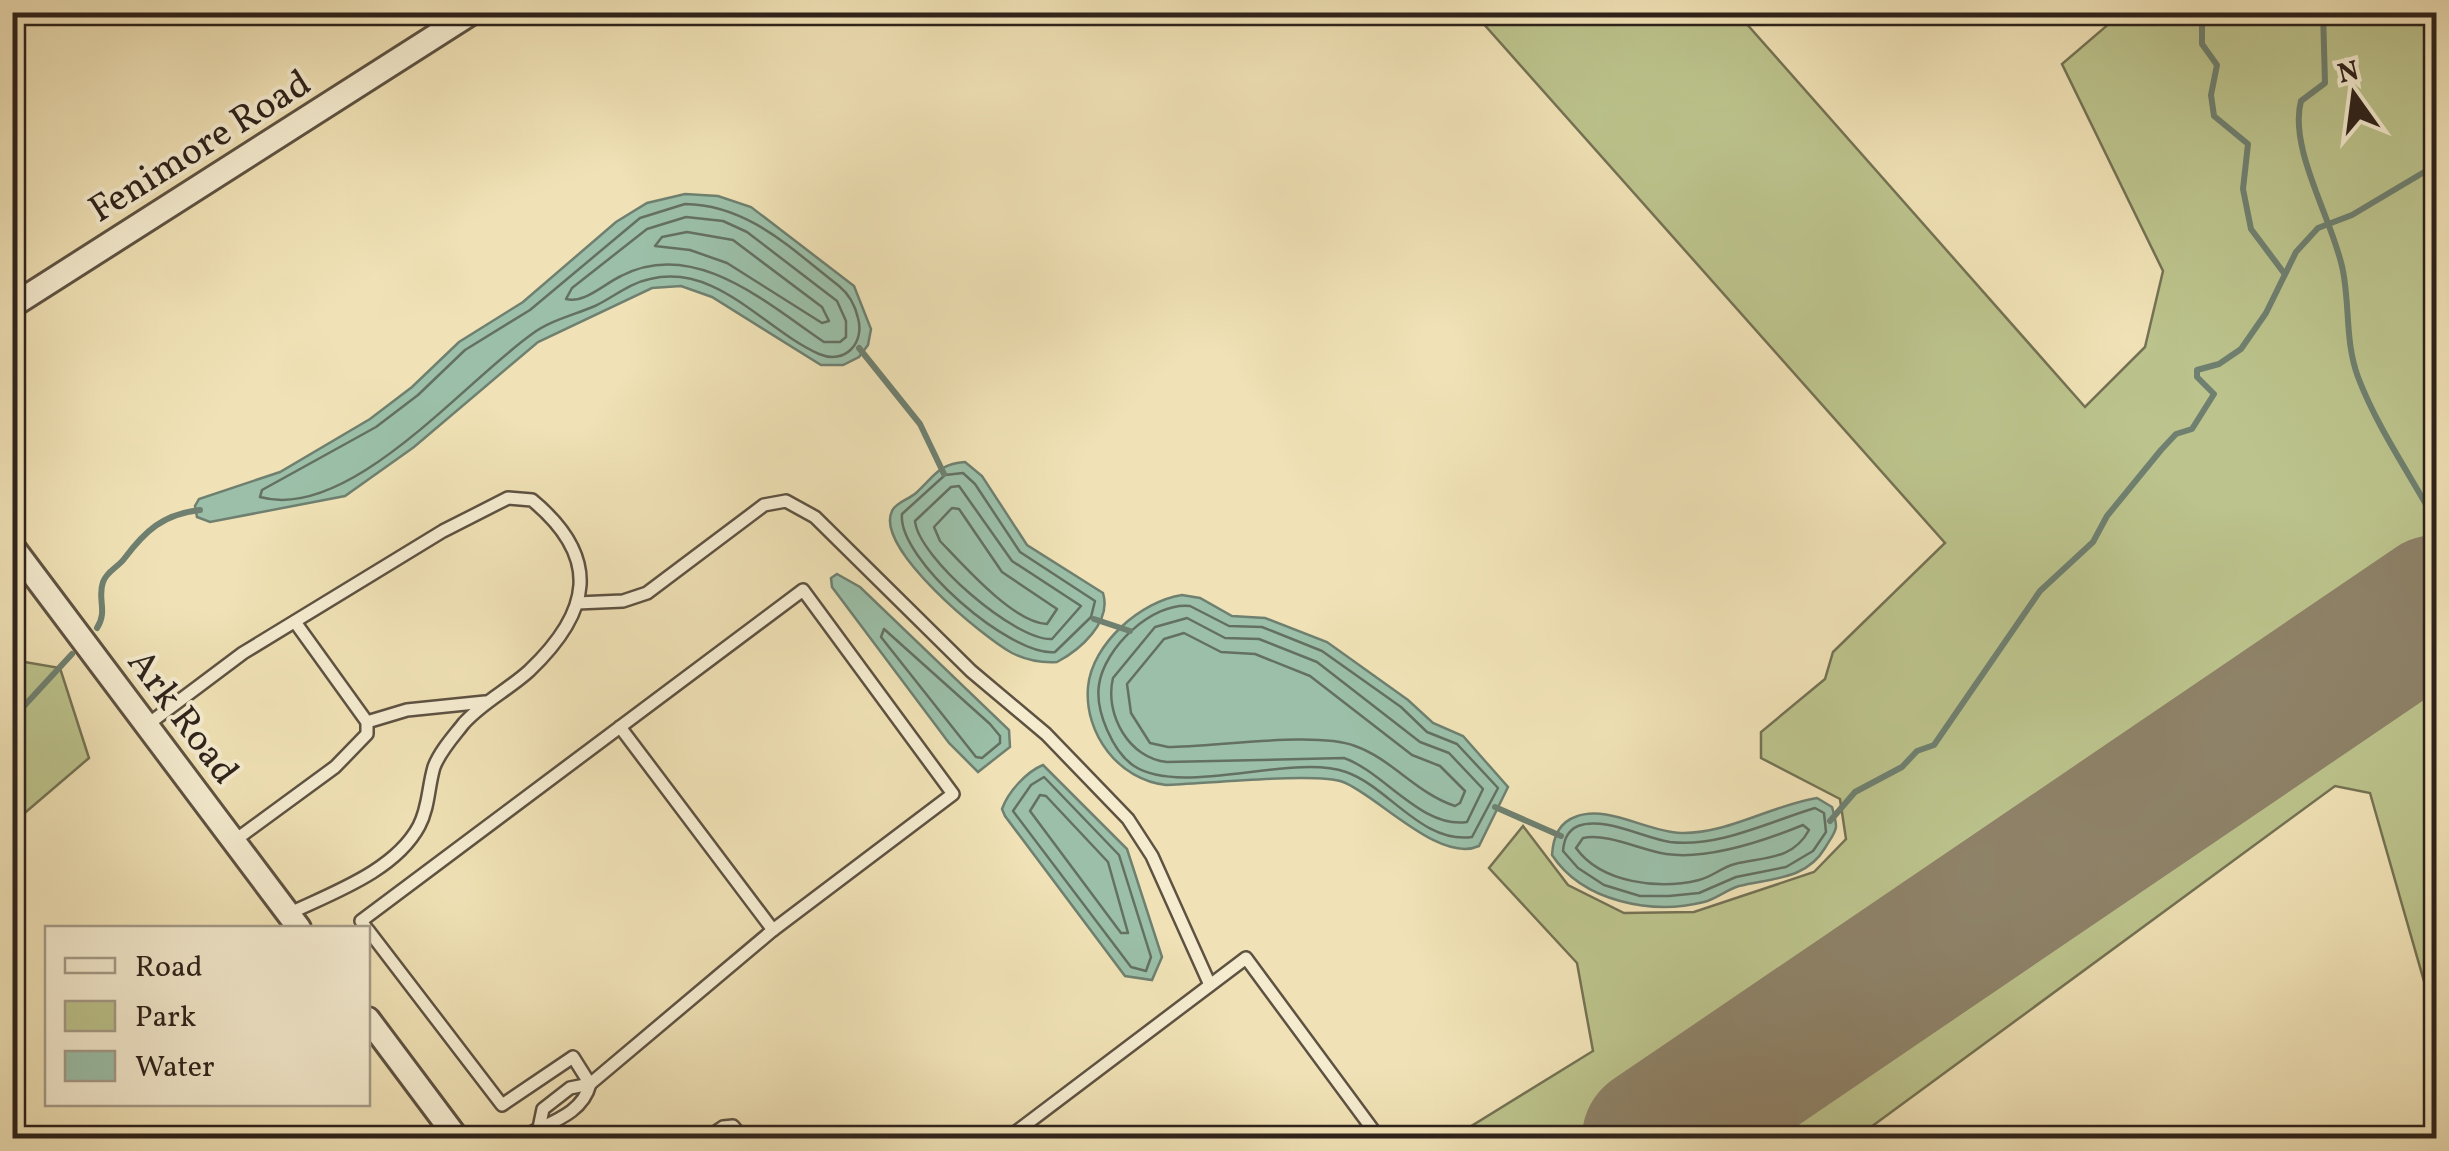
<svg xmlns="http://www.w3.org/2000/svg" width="2449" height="1151" font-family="Vollkorn,serif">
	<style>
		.green { fill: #bcc38c; stroke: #747254; stroke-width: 2.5 }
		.water { fill: #9bbfa8; stroke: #6f8070; stroke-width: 2.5 }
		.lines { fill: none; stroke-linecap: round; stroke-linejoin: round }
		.shore { stroke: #647062; stroke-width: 2.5 }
		.stream { stroke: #6f8070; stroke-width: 6 }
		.runway { stroke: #8e8268; stroke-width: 142 }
		.lane-casing { stroke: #5e5242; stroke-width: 16 }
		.street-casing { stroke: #5e5242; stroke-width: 28 }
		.lane { stroke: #f5ecd0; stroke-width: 11 }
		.street { stroke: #f5ecd0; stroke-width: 22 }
		.labels { text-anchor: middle; stroke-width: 8; stroke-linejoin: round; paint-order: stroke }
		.street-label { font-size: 38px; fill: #2d221b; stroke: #f5ecd0 }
	</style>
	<rect width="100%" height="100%" fill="#f0e2b6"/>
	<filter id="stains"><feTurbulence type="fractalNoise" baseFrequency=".002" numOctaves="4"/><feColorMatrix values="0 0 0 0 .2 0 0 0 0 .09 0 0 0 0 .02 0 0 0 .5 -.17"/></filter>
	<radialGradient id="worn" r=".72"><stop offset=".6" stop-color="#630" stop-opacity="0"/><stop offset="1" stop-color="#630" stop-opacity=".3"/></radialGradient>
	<g class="green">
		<path d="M1474 13H1737L2085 407 2145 347 2163 271 2062 64 2110 23 2111 13H2436V1023L2370 793 2335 786 1856 1138H1452L1593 1051 1577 963 1489 868 1523 826 1568 885 1624 913 1694 912 1814 872 1846 839 1840 799 1761 758V732L1825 679 1833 652 1945 543Z"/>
		<path d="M13 660 60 668 89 758 13 823Z"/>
	</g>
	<g class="water">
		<path d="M685 194 718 196 751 207 854 286 871 329 868 345 859 357 843 365H821L712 297 681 286 652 288 538 342 414 447 345 496 210 522 197 517 195 506 199 499 280 472 370 419 412 387 459 342 523 302 616 222 647 203Z"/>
		<path d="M965 462 982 476 1027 545 1103 593C1112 622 1080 650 1057 662 1041 663 1026 660 1012 653 983 637 874 548 892 511 895 503 909 499 916 493 935 476 938 464 965 462Z"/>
		<path d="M837 574 860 587 1009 730 1010 747 978 772 949 743 832 587 831 578Z"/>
		<path d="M1182 595 1200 598 1232 616 1265 618 1327 642 1408 700 1433 723 1463 736 1508 787 1479 846C1439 864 1376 794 1343 782 1317 772 1202 784 1166 785 1119 780 1084 734 1088 687 1092 643 1142 601 1182 595Z"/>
		<path d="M1043 765 1127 849 1162 957 1152 980 1125 976 1005 816 1002 809C1008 792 1026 772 1043 765Z"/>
		<path d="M1817 798 1832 807C1839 831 1837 828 1825 848 1806 880 1771 878 1739 886 1726 890 1716 899 1704 902 1652 915 1583 902 1552 855 1553 839 1558 823 1575 817 1607 804 1647 832 1681 833 1728 834 1772 805 1817 798Z"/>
	</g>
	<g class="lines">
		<g class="shore">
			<path d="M685 204C749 205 791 249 839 286 850 295 855 305 858 318 865 343 845 365 819 354 763 329 717 263 650 279 629 283 614 297 595 306 574 315 551 320 532 334 464 382 349 522 260 497L262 490 376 427 418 395 465 350 530 310 640 218Z"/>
			<path d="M686 217 723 221 747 232 837 301 846 321V337L840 342H824C765 302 694 238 621 276 604 284 584 304 566 299L572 288 647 229Z"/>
			<path d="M687 232 733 240 822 307 829 321 822 323 727 263 690 250 655 246 662 237Z"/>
			<path d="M963 473 975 484 1020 552 1095 601 1091 617 1055 652C1011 657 897 559 902 514L945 475Z"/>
			<path d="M959 486 1012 561 1081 606 1052 639C1015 641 918 557 915 521L951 487Z"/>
			<path d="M952 508 959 509 1002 572 1057 609 1047 624C1014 623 963 565 940 541L934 527Z"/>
			<path d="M1190 606 1229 626 1262 627 1322 651 1401 707 1427 732 1457 744 1498 788 1472 837C1422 844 1389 787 1346 772 1292 753 1182 797 1134 766 1113 752 1095 711 1099 685 1104 648 1152 602 1190 606Z"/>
			<path d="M1187 618 1225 638 1259 639 1317 662 1420 742 1449 753 1483 789 1467 822C1422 829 1384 772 1344 758L1167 762C1130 759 1104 715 1113 678L1155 627Z"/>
			<path d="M884 629 990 724 1000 736V743L982 758 976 757 881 637Z"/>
			<path d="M1184 633 1221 652 1255 654 1310 676 1412 755 1440 766 1465 791 1460 803 1455 806C1416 793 1392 759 1355 746 1315 731 1215 747 1168 747L1150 743 1131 713 1127 684 1164 639Z"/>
			<path d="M1044 777 1119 855 1151 957 1146 971 1131 967 1013 811 1031 785Z"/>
			<path d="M1040 795 1046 796 1108 862 1128 933H1121L1030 811Z"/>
			<path d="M1815 808 1824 813 1826 832 1813 851 1786 867 1736 877 1699 893 1669 896H1640L1604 885 1578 868 1563 851C1564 840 1567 831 1578 826 1603 816 1644 838 1670 842 1718 848 1771 821 1815 808Z"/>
			<path d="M1803 825 1809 830C1793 860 1764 857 1735 864 1722 867 1712 877 1699 880 1659 890 1601 883 1576 848L1583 838C1608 833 1640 850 1666 854 1708 860 1764 841 1803 825Z"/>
		</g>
		<g class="stream">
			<path d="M2202 12V44L2217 65 2211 95 2214 116 2248 144 2243 189 2251 229 2284 273"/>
			<path d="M2323 12 2325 83 2301 101C2288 149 2334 222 2343 271 2350 307 2345 342 2358 377 2375 422 2403 464 2427 506"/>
			<path d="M859 348 920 424 944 474"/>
			<path d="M1094 619 1130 631"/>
			<path d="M97 628C108 611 97 599 103 582 107 571 117 568 124 559 145 531 163 514 200 510"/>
			<path d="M12 719 72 654"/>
			<path d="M1495 807 1561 836"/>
			<path d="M1830 821 1855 792 1902 767 1917 751 1934 745 2040 591 2093 542 2107 516 2161 450 2176 434 2192 429 2214 394 2197 377V370L2219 364 2241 349 2266 313 2296 252 2318 228 2352 215 2436 165"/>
		</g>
		<path class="runway" d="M1653 1138 2436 606"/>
		<g class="lane-casing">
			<g id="lane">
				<path d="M577 603 623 601 647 593 764 505 786 501 815 517 971 671 1046 734 1128 819 1152 856 1210 985"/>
				<path d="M367 722 407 710 485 702"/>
				<path d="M147 725 243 653 443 531 508 498 532 500C602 558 591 612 529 671 508 690 483 702 464 723 454 736 440 751 434 767 428 787 429 807 419 826 395 871 332 893 288 914"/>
				<path d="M620 727 773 930"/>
				<path d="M234 841 335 767 367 734V722L295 622"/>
				<path d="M366 928 361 921 803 590 953 794 773 930 590 1084 570 1088 543 1109 539 1128 547 1138"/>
				<path d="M368 930 502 1105 573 1057 590 1084C582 1116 546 1123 521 1138"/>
				<path d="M707 1138 723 1127 733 1126 743 1138"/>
				<path d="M1008 1138 1246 958 1379 1138"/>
			</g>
		</g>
		<g class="street-casing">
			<g id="street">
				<path d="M12 306 473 12"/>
				<path d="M12 546 299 928"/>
				<path d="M368 1019 457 1138"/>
			</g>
		</g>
		<use href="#lane" class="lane"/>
		<use href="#street" class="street"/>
	</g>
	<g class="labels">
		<g class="street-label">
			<text transform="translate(199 145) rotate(-32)" y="13">Fenimore Road</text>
			<text transform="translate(184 716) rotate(53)" y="13">Ark Road</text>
		</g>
	</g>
	<rect width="2449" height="1151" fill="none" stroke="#f0e2b6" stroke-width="50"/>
	<rect x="15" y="15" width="2419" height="1121" fill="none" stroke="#2d221b" stroke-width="5"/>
	<rect x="25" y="25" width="2399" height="1101" fill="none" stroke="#2d221b" stroke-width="2.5"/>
	<rect x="45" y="926" width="325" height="180" fill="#f5ecd0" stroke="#a59b88" stroke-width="2.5"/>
	<rect x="65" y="958" width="50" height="15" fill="#f5ecd0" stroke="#a59b88" stroke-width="2.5"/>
	<text x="135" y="976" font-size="30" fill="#2d221b">Road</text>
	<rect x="65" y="1001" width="50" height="30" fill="#bcc38c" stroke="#a59b88" stroke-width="2.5"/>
	<text x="135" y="1026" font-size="30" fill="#2d221b">Park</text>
	<rect x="65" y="1051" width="50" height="30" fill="#9bbfa8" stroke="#a59b88" stroke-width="2.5"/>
	<text x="135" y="1076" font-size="30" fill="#2d221b">Water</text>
	<g transform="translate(2354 95) rotate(346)" stroke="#f5ecd0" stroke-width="8" paint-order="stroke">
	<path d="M0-8L18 38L0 25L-18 38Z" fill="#2d221b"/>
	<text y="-15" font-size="28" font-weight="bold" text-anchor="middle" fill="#2d221b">N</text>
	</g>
	<rect width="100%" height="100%" filter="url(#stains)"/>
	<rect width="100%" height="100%" fill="url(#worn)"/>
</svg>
